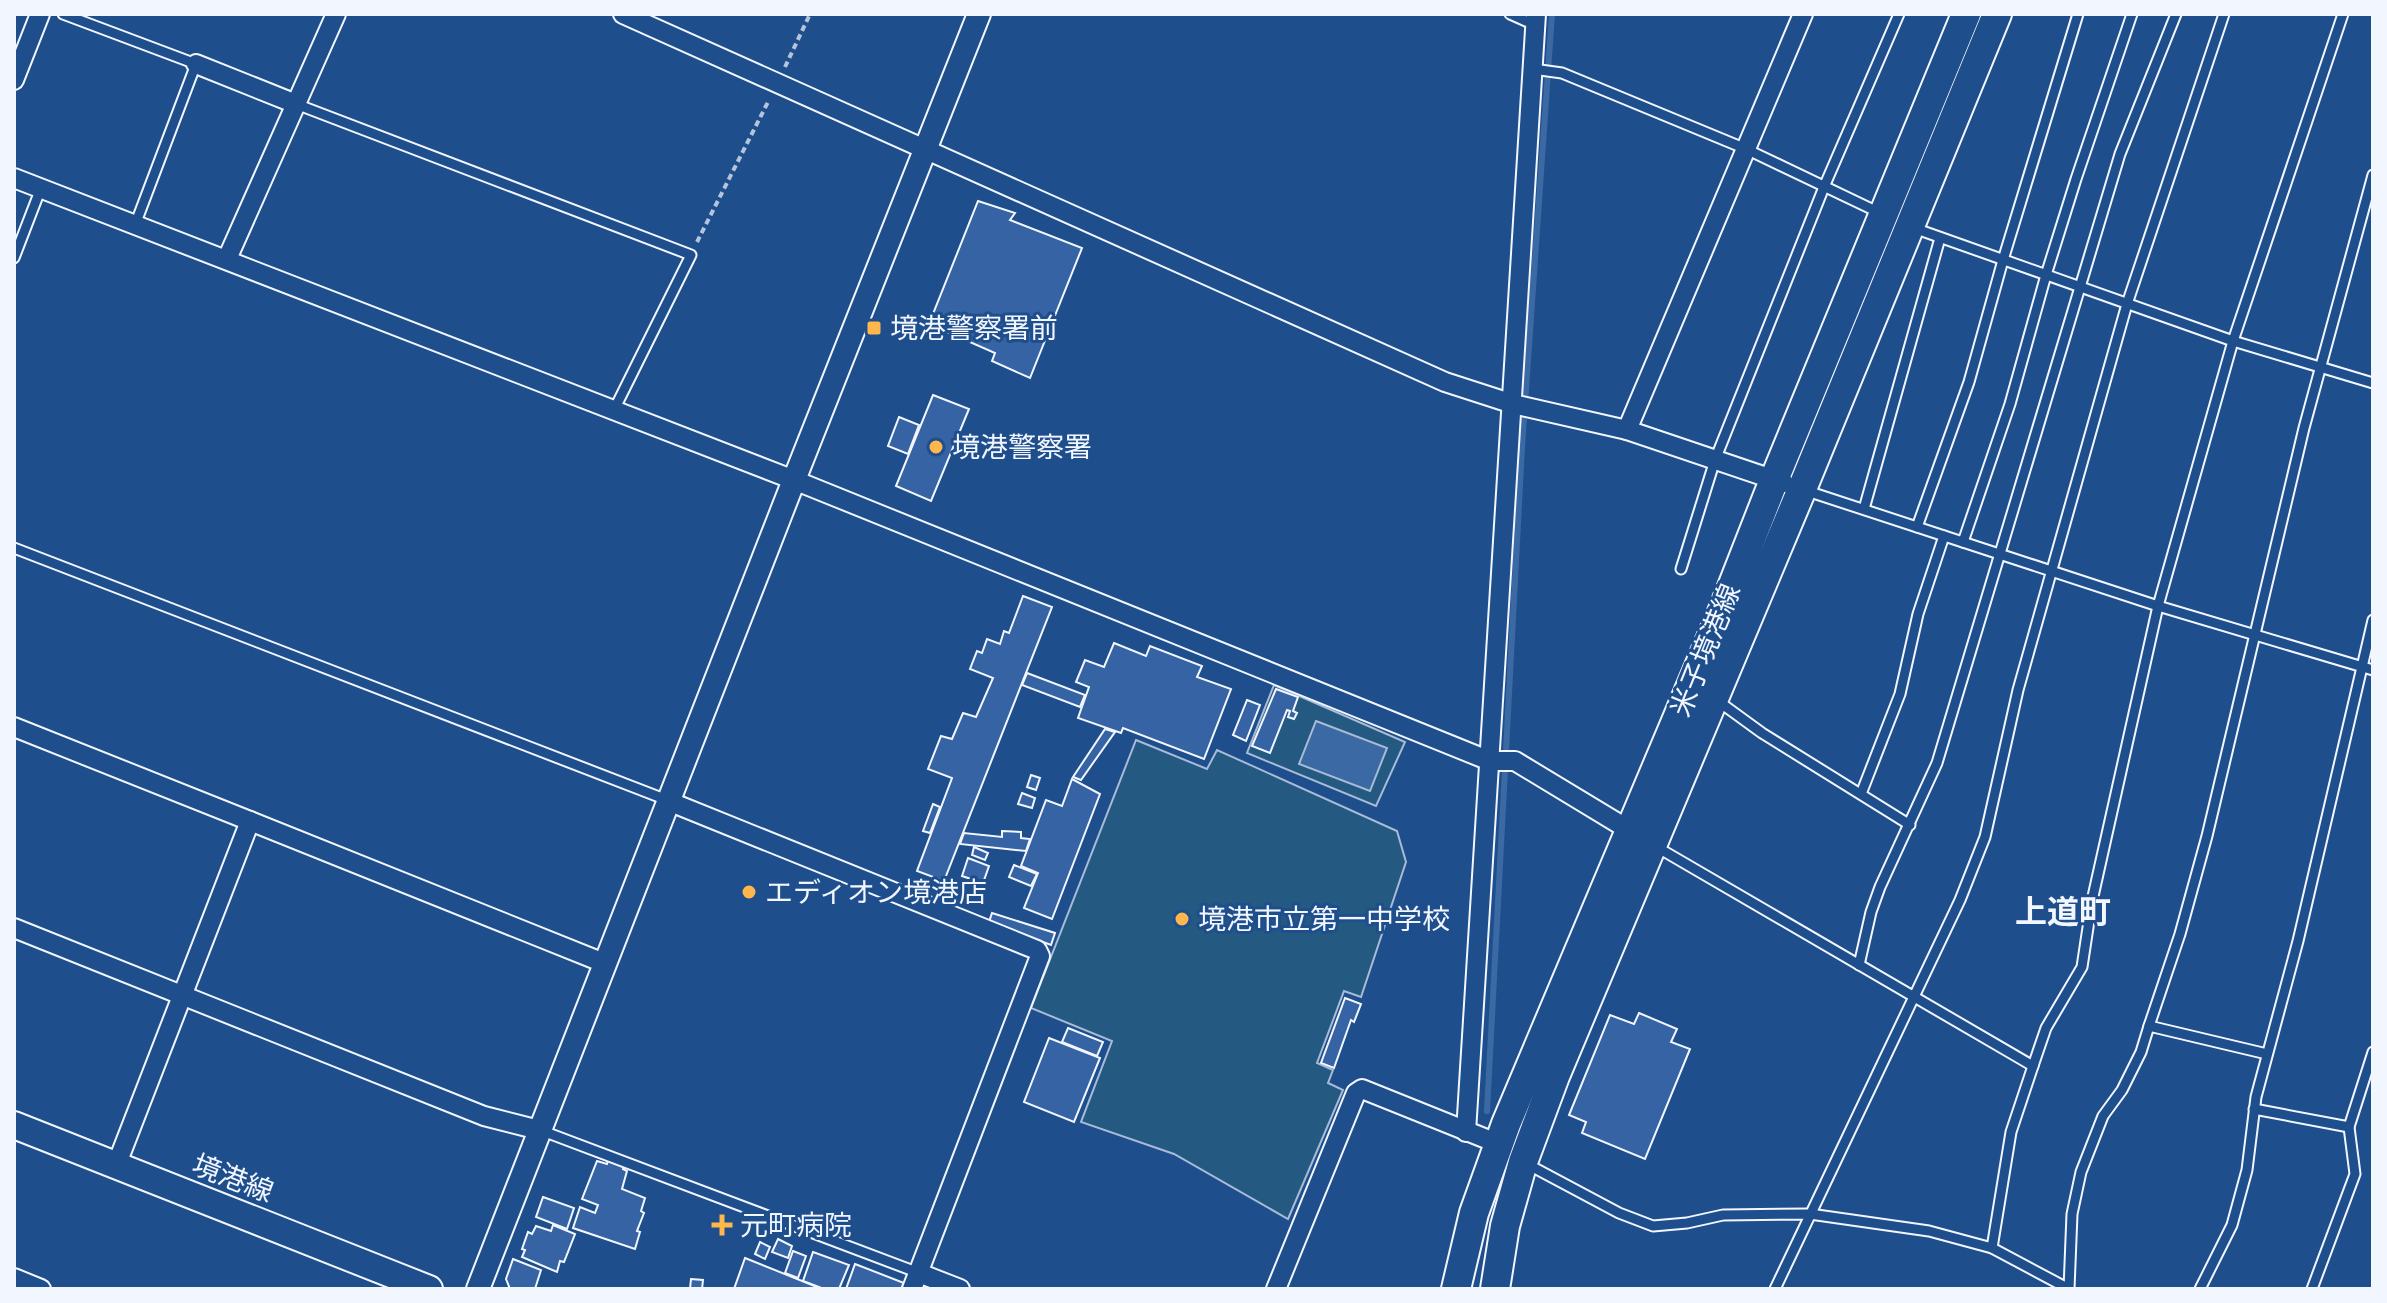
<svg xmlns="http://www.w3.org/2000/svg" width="2387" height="1303" font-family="Lato,'Noto Sans JP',sans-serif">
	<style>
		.green { fill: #245a82; stroke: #a8bbd7; stroke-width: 2 }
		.water { fill: #3b69a3; stroke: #a8bbd7; stroke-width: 2 }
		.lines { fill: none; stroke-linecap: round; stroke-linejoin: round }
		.stream { stroke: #3b69a3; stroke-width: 6 }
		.building { fill: #3563a3; stroke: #f2f6ff; stroke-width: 2 }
		.service-casing { stroke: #f2f6ff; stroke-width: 13 }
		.minor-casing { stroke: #f2f6ff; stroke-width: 22 }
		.tertiary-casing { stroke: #f2f6ff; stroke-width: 26 }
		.secondary-casing { stroke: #f2f6ff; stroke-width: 30 }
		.primary-casing { stroke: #f2f6ff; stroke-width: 32 }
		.path { stroke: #b3c4dc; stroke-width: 4; stroke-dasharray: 6 4; stroke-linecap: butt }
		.service { stroke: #1f4e8c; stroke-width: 9 }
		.minor { stroke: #1f4e8c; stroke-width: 18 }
		.tertiary { stroke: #1f4e8c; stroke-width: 22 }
		.secondary { stroke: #1f4e8c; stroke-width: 26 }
		.primary { stroke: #1f4e8c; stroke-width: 28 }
		.poi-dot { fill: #ffb74d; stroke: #1f4e8c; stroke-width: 3 }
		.labels { text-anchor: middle; stroke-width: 6; stroke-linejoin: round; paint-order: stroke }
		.poi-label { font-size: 28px; fill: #f2f6ff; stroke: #1f4e8c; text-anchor: start }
		.street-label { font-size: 28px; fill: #f2f6ff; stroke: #1f4e8c }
		.quarter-label { font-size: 32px; font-weight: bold; fill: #f2f6ff; stroke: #1f4e8c }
	</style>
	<rect width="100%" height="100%" fill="#1f4e8c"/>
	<g class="green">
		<path d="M1274 685 1405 742 1376 806 1247 753Z"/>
		<path d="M1136 740 1207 769 1217 750 1397 831 1406 862 1361 997 1344 991 1317 1063 1333 1070 1328 1083 1343 1090 1288 1219 1174 1154 1081 1122 1112 1041 1031 1008Z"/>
	</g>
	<path class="water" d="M1316 721 1387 748 1370 791 1299 764Z"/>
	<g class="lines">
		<path class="stream" d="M1487 1111 1522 447 1552 14"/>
	</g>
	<g class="building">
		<path d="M978 201 1015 213 1010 220 1082 248 1030 378 992 361 995 353 929 324Z"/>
		<path d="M933 395 969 409 931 501 896 486Z"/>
		<path d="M899 417 919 425 908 454 888 446Z"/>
		<path d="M1023 596 1052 607 944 881 917 871 952 778 928 769 941 736 952 739 963 713 976 717 993 678 970 669 977 651 982 653 987 639 1000 644 1004 631 1009 633Z"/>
		<path d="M1114 643 1146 656 1150 646 1202 666 1197 677 1231 689 1204 759 1123 728 1121 733 1078 718 1089 687 1076 682 1085 660 1104 667Z"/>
		<path d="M1027 673 1085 695 1080 707 1022 685Z"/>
		<path d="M1276 689 1298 697 1293 711 1297 713 1294 719 1288 717 1290 711 1287 710 1270 753 1252 746Z"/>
		<path d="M1247 700 1260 705 1246 741 1233 735Z"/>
		<path d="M1105 729 1115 732 1081 780 1073 777Z"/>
		<path d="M1031 775 1040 778 1036 790 1027 787Z"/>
		<path d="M1072 779 1100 794 1052 919 1024 908 1038 873 1021 866 1046 800 1062 806Z"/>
		<path d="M1022 793 1035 798 1032 808 1018 804Z"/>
		<path d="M933 804 940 807 930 833 923 831Z"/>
		<path d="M1002 831 1021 832V838L1030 839 1026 851 960 844 964 833 1002 837Z"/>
		<path d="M974 847 988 853 985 860 972 855Z"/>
		<path d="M968 858 989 866 983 883 962 876Z"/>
		<path d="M1014 865 1037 874 1031 886 1009 877Z"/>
		<path d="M992 913 1055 933 1051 945 989 922Z"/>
		<path d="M1345 998 1361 1004 1354 1022 1351 1020 1334 1068 1321 1063Z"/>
		<path d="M1639 1013 1677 1029 1671 1042 1690 1049 1645 1159 1582 1133 1586 1122 1569 1115 1610 1015 1634 1024Z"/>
		<path d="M1068 1028 1103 1042 1097 1056 1062 1042Z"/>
		<path d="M1049 1038 1100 1058 1074 1122 1024 1102Z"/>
		<path d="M608 1160 624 1167 623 1169 627 1171 622 1189 645 1198 641 1211 644 1213 637 1231 640 1232 635 1249 573 1228 580 1207 595 1213 598 1205 582 1199 597 1161 607 1164Z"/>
		<path d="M543 1197 574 1208 567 1229 536 1217Z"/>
		<path d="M553 1225 575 1234 564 1262 560 1261 557 1272 522 1257 525 1250 522 1249 528 1232 532 1234 536 1226 551 1231Z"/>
		<path d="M778 1239 792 1246 788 1258 772 1252Z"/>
		<path d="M760 1242 770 1247 765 1259 755 1254Z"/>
		<path d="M793 1251 806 1256 798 1278 785 1273Z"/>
		<path d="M813 1252 849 1265 839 1289H824L803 1281Z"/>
		<path d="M745 1258 822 1289H734Z"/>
		<path d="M513 1259 541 1270 535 1289H510L506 1279Z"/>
		<path d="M855 1264 904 1283 901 1289H846Z"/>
		<path d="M691 1279 703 1280 702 1289H690Z"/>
	</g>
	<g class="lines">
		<g class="service-casing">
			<g id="service">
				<path d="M63 14 196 64 135 225"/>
				<path d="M1510 14 1535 25"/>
				<path d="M1533 69 1562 73 1746 149 1880 213"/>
				<path d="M296 104 691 255 613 412"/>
				<path d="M1911 227 2233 341 2373 383"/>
				<path d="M14 258 41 188"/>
				<path d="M1804 490 2158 606 2373 670"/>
				<path d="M1864 509 1940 238"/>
				<path d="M1917 527 1969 382 2003 260 2078 14"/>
				<path d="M1963 542 2010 404 2046 275 2076 179 2132 14"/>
				<path d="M14 548 667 800"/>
				<path d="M1681 569 1715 460 1824 187 1899 14"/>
				<path d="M1718 701 1762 733 1910 825"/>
				<path d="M1861 794 1900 694 1918 614 1944 536"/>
				<path d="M1655 846 2033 1066 2011 1132 1992 1248 2069 1289"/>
				<path d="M1859 965 1871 912 1880 887 1937 763 2120 154 2176 14"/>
				<path d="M2149 1026 2180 934 2207 836 2304 428 2373 175"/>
				<path d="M2033 1066 2046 1028 2082 967 2092 901 2158 606 2233 341 2343 14"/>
				<path d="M2254 1109 2349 1127"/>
				<path d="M540 1130 919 1273"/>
				<path d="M1527 1164 1619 1213 1653 1226 1687 1223 1723 1215 1810 1214 1929 1231 1992 1248"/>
				<path d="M1775 1289 1960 900 1985 837 2018 690 2127 304 2224 14"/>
				<path d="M2069 1289 2072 1214 2081 1172 2103 1116 2122 1090 2141 1052 2149 1026 2267 1054"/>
				<path d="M2200 1289 2232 1225 2247 1170 2256 1097 2298 941 2373 620"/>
				<path d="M2312 1289 2355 1174 2349 1127 2373 1052"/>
			</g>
		</g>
		<g class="minor-casing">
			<g id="minor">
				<path d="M623 14 1445 382 1513 404 1627 430 1784 483"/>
				<path d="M196 64 296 104"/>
				<path d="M14 80 40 14"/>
				<path d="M14 178 794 480 1490 761H1515L1639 836"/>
				<path d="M227 259 336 14"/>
				<path d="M1627 430 1803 14"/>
				<path d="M14 727 250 821"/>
				<path d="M668 801 1037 950 1040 956 912 1289"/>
				<path d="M14 928 484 1116 539 1130"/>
				<path d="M1466 1132 1536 14"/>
				<path d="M116 1166 250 821 604 963"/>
				<path d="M919 1273 960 1289"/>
				<path d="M14 1278 41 1289"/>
				<path d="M1276 1289 1356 1093 1362 1089 1499 1144"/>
			</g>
		</g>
		<g class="tertiary-casing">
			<path id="tertiary" d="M478 1289 794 480 979 14"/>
		</g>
		<g class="secondary-casing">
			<path id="secondary" d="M14 1125 429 1289"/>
		</g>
		<g class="primary-casing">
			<g id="primary">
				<path d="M1456 1289 1474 1213 1506 1124 1723 610 1774 480 1966 14"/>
				<path d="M1495 1289 1505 1226 1523 1162 1555 1076 1802 489 1997 14"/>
			</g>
		</g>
		<g class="path">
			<path d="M785 67 810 14"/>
			<path d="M697 242 769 100"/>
		</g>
		<use href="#service" class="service"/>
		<use href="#minor" class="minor"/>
		<use href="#tertiary" class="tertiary"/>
		<use href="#secondary" class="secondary"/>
		<use href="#primary" class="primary"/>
	</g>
	<g class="poi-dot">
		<rect x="866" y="320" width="16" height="16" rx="4"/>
		<circle cx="936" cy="447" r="8"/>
		<circle cx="749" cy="892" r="8"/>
		<circle cx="1182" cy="919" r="8"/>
		<path d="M718 1213h8v8h8v8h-8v8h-8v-8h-8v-8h8z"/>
	</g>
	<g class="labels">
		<g class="poi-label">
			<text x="890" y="338">境港警察署前</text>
			<text x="952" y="457">境港警察署</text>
			<text x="765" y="902">エディオン境港店</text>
			<text x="1198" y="929">境港市立第一中学校</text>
			<text x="740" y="1235">元町病院</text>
		</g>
		<g class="street-label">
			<text transform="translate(1705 650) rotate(-68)" y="10">米子境港線</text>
			<text transform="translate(233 1178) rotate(21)" y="10">境港線</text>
		</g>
		<g class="quarter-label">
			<text x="2063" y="923">上道町</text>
		</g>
	</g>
	<rect width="2387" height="1303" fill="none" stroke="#f2f6ff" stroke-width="32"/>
</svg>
